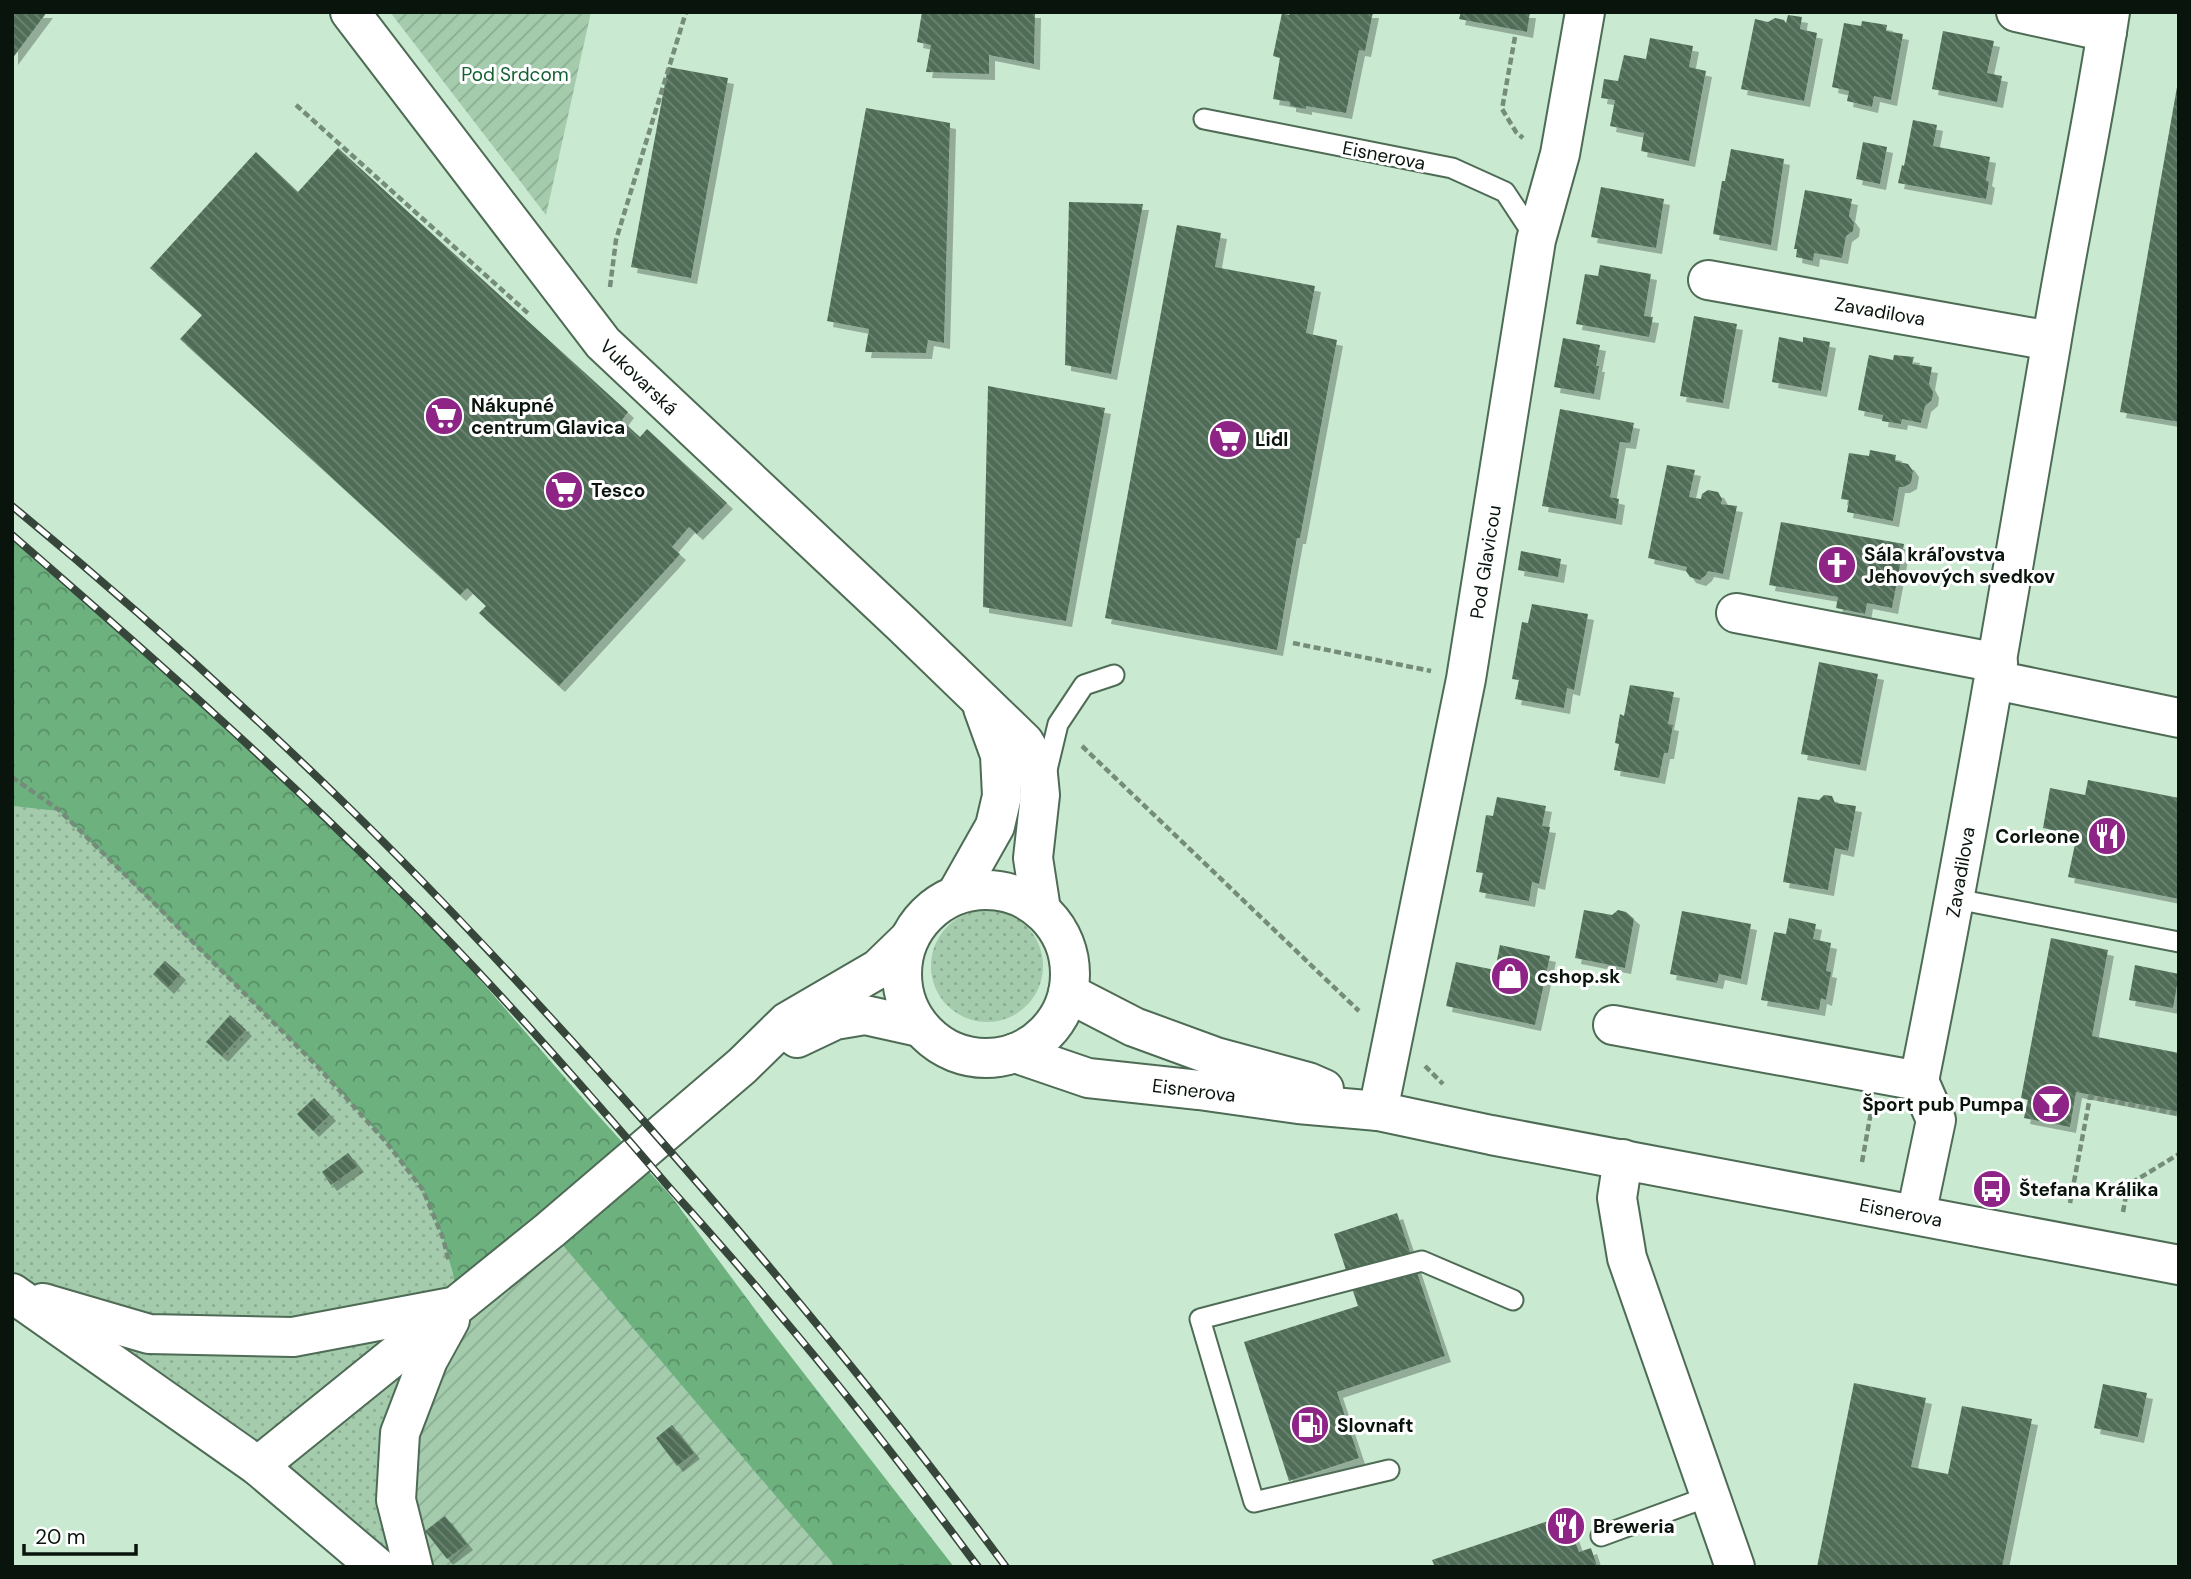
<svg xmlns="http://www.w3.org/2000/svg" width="2191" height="1579" font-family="'DM Sans',sans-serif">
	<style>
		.grass { fill: url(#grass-dots) }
		.forest { fill: url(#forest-crowns) }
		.garden { fill: url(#garden-furrows) }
		.building { fill: url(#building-back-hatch); filter: url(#shadow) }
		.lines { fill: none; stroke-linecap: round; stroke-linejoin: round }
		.service-casing { stroke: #4e6b55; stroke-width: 23 }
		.minor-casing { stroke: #4e6b55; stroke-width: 42 }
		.tertiary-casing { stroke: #4e6b55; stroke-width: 42 }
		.path { stroke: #758c7a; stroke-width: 4.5; stroke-dasharray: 7 3.5; stroke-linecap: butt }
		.service { stroke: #fff; stroke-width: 19 }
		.minor { stroke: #fff; stroke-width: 38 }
		.tertiary { stroke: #fff; stroke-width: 38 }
		.rail-casing { stroke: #36463a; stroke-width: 8 }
		.rail { stroke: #fff; stroke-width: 5; stroke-dasharray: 16; stroke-linecap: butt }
		.labels { text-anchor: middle; stroke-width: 6; stroke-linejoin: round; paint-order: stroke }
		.park-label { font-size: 19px; fill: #146032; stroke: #fff }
		.street-label { font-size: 19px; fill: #09150c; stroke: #fff }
		.poi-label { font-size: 19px; font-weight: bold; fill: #09150c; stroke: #fff; text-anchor: start }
	</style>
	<defs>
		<pattern id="grass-dots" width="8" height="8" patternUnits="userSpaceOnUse" patternTransform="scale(1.75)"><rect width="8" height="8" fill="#a3cbac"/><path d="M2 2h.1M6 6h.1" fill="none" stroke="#8bad93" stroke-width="1.8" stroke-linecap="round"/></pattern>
		<pattern id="forest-crowns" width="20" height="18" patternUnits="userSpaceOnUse" patternTransform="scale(1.75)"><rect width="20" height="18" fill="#6db17f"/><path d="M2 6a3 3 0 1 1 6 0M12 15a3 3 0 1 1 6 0" fill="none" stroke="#588f66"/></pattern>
		<pattern id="garden-furrows" width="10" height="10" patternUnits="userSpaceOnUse" patternTransform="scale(1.75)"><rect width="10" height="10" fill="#a3cbac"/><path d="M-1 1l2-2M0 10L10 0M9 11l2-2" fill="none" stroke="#8bad93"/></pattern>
		<pattern id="building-back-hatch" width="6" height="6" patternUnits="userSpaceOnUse" patternTransform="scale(1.75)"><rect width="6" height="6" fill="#506d57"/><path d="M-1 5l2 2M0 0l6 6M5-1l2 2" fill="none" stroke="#6e8474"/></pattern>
		<filter id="shadow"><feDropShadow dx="6" dy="6" stdDeviation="0" flood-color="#0004"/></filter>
	</defs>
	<rect width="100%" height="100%" fill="#c9e9d0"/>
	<g class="grass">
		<path d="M12 806 59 810 319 1068 387 1143 423 1190 443 1238 453 1274 457 1306 413 1567H377L12 1293Z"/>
		<circle cx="987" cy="966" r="56"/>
	</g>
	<path class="forest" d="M12 538 94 607 328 815 456 952 586 1102 671 1196 768 1327 954 1567H835L550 1231 457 1306 453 1274 443 1238 423 1190 387 1143 319 1068 59 811 12 806Z"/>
	<g class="garden">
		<path d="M390 12H591L546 215Z"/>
		<path d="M550 1230 830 1560 835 1567H413L400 1433 428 1360Z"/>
	</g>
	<g class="building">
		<path d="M12 12H47L12 59Z"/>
		<path d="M922 12H1035L1034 64 989 55V74L926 72 931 45 917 42Z"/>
		<path d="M1290 12H1373L1365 51 1359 50 1346 113 1306 106V109L1290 106V102L1273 99 1280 58 1273 56 1282 13 1289 15Z"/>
		<path d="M1461 12H1530L1527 32 1459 19Z"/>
		<path d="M1788 15 1802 17 1800 29 1817 33 1804 101 1741 89 1755 19 1768 22 1775 18 1784 20 1786 23Z"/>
		<path d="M1862 21 1887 25 1886 31 1903 34 1891 100 1874 96 1872 107 1847 101 1849 91 1832 87 1844 23 1861 26Z"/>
		<path d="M1943 31 1994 41 1987 73 2002 76 1997 102 1932 89Z"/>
		<path d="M1650 38 1693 46 1689 67 1706 71 1689 161 1641 151 1644 133 1610 126 1615 100 1601 98 1604 79 1618 81 1624 55 1646 59Z"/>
		<path d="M668 67 728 78 691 278 631 267Z"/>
		<path d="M2177 87H2179V422L2120 412Z"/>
		<path d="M866 108 950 123 944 343 928 340 926 353 865 352 869 329 827 321Z"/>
		<path d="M1913 120 1937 125 1933 146 1990 157 1986 180 1989 182 1986 199 1898 183 1902 165 1904 166Z"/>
		<path d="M1863 142 1887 147 1880 184 1856 179Z"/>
		<path d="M338 148 628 412 622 420 631 429 640 437 647 429 727 503 697 534 689 527 672 547 680 554 674 561 559 686 479 613 486 606 467 588 460 595 180 339 202 315 150 268 256 152 298 192Z"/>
		<path d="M1731 149 1784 159 1771 245 1713 234 1722 181H1725Z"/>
		<path d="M1601 187 1664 199 1656 248 1591 237Z"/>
		<path d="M1805 190 1852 199 1849 216 1854 223 1853 231 1846 236 1842 258 1814 253 1813 261 1796 257 1797 249H1794Z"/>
		<path d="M1069 202 1143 204 1111 374 1065 365Z"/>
		<path d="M1177 225 1221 233 1215 267 1315 286 1306 333 1337 340 1300 538H1297L1277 650 1105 618Z"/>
		<path d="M1600 265 1651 274 1644 316 1653 317 1649 337 1576 324 1585 274 1598 276Z"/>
		<path d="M1694 316 1737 324 1723 403 1680 396Z"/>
		<path d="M1779 337 1803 342V337L1830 342 1821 391 1772 382Z"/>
		<path d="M1563 338 1600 345 1596 366H1599L1594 394 1554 387Z"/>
		<path d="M1869 355 1893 360 1894 355 1914 357 1912 364 1932 367 1929 384 1933 392 1932 400 1925 406 1921 423 1902 419 1901 424 1882 421 1883 415 1858 410Z"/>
		<path d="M988 386 1105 408 1066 621 983 607Z"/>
		<path d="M1560 409 1634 423 1630 443 1620 442 1610 497 1619 499 1616 519 1542 506Z"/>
		<path d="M1870 450 1896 455 1895 461 1908 464 1913 471 1911 483 1904 487H1899L1893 521 1847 512 1849 500 1841 499 1849 453 1869 456Z"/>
		<path d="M1667 465 1695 470 1689 497 1701 499 1702 494 1708 490 1718 492 1722 499 1721 504 1737 506 1723 574 1708 571 1706 575 1700 580 1690 577 1686 571 1687 567 1648 558Z"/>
		<path d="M1781 522 1904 544 1892 608 1867 603 1865 614 1836 608 1838 597 1769 585Z"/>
		<path d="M1521 551 1561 559 1558 577 1518 570Z"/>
		<path d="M1532 604 1588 614 1574 690 1567 688 1564 708 1515 699 1519 680 1512 679 1522 622 1528 623Z"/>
		<path d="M1819 662 1878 674 1860 765 1801 754Z"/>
		<path d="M1630 685 1674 692 1668 724 1673 725 1668 753H1664L1659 778 1614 770 1619 744 1615 743 1620 714 1624 716Z"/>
		<path d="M2088 780 2179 798V899L2068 877 2077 835 2043 828 2050 788 2085 795Z"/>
		<path d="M1824 795 1832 796 1835 803 1856 806 1848 851 1835 848 1828 890 1783 882 1798 797 1819 800Z"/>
		<path d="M1497 797 1546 806 1542 826 1550 827 1539 884 1532 882 1529 901 1479 892 1483 873 1476 872 1481 844 1486 815 1493 816Z"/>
		<path d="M1584 910 1612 915 1618 910 1626 912 1634 919 1625 968 1575 958Z"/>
		<path d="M1682 911 1751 924 1741 979 1719 974 1717 983 1670 974Z"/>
		<path d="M1789 918 1816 924 1813 939 1831 943 1826 971 1831 972 1826 1000 1821 998 1819 1010 1761 1000 1774 932 1786 934Z"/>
		<path d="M2051 938 2108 950 2092 1036 2179 1053V1112L2076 1092 2070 1127 2024 1118 2028 1100 2021 1098Z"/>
		<path d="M1500 945 1550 956 1535 1025 1446 1006 1456 962 1495 970Z"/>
		<path d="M165 961 180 974 168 988 153 974Z"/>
		<path d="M2135 965 2179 974 2173 1008 2129 1000Z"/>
		<path d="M230 1015 246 1030 222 1056 206 1042Z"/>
		<path d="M314 1098 330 1115 313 1131 297 1114Z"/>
		<path d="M348 1153 358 1166 331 1185 322 1172Z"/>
		<path d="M1397 1213 1445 1356 1337 1392 1359 1458 1289 1481 1244 1342 1358 1306 1334 1234Z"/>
		<path d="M1854 1383 1926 1398 1911 1467 1948 1474 1962 1406 2032 1419 2002 1567H1817Z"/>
		<path d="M2103 1384 2147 1393 2138 1437 2094 1428Z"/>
		<path d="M672 1425 694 1453 677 1466 656 1438Z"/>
		<path d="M1566 1515 1579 1552 1591 1548 1597 1566 1435 1567 1432 1560Z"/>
		<path d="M445 1516 467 1544 447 1559 425 1531Z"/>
	</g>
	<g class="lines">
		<g class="service-casing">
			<g id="service">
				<path d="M1204 119 1452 168 1505 192 1536 239"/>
				<path d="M1046 774 1058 724 1084 685 1114 675"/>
				<path d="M1956 899 2179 942"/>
				<path d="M1389 1470 1254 1502 1200 1319 1422 1261 1513 1300"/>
				<path d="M1601 1536 1710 1496"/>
			</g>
		</g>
		<g class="minor-casing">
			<g id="minor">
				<path d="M350 12 603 343 903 625 1024 742 1037 764 1040 795 1033 858 1041 910"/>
				<path d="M2016 12 2107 32"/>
				<path d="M1708 280 2051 341"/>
				<path d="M1736 613 1998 663"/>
				<path d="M1995 680 2179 718"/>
				<path d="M956 895 995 826 1002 796 1000 755 983 708"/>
				<path d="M1613 1025 1919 1081C1968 837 2009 591 2051 345 2069 234 2093 124 2110 12"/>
				<path d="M1378 1111 1466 679 1536 240 1560 154 1585 12"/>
				<path d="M1623 1159 1617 1198 1627 1258 1735 1567"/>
				<path d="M1916 1215 1936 1120 1919 1081"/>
			</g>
		</g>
		<g class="tertiary-casing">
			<g id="tertiary">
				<circle cx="986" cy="974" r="84"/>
				<path d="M1068 993 1134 1027 1216 1057 1308 1082 1324 1089"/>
				<path d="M797 1038 835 1020 865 1015 919 1027"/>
				<path d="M1015 1053 1088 1078 1199 1090 1298 1104 1378 1111 1491 1135 2179 1265"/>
				<path d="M12 1293 258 1466 377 1567"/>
				<path d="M43 1303 149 1334 293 1337 452 1307"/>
				<path d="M258 1466 550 1230 742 1066 787 1022 878 969 909 939"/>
				<path d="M413 1567 396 1500 400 1433 428 1360 450 1320"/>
			</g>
		</g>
		<g class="path">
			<path d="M1515 37 1502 109 1516 132 1523 138"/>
			<path d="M296 105 530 315"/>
			<path d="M610 287 616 240 686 12"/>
			<path d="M1293 643 1431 671"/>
			<path d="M1082 746 1359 1011"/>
			<path d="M12 777 59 810 149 898 319 1068 387 1143 423 1190 443 1238 449 1262"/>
			<path d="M1425 1066 1443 1084"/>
			<path d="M1862 1162 1871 1112"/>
			<path d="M2070 1203 2090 1097 2179 1114"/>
			<path d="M2123 1212 2128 1185 2179 1154"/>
		</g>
		<use href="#service" class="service"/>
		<use href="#minor" class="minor"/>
		<use href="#tertiary" class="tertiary"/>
		<g class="rail-casing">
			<g id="rail">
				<path d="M12 506C125 599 235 697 340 799 445 901 544 1009 641 1118 769 1263 892 1412 1006 1567"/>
				<path d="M12 535C141 647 269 760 390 881 488 978 579 1082 668 1186 706 1229 744 1271 780 1315 849 1396 914 1481 978 1567"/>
			</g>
		</g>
		<use href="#rail" class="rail"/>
	</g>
	<defs>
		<g id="supermarket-disc" transform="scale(2.0125)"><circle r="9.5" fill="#8f2487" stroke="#fff"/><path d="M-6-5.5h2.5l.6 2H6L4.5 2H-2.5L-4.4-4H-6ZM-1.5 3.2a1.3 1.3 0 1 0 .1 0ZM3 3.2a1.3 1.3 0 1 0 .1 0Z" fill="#fff"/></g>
		<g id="church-disc" transform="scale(2.0125)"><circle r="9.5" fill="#8f2487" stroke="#fff"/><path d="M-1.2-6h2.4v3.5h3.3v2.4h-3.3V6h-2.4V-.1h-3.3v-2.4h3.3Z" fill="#fff"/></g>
		<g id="restaurant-disc" transform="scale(2.0125)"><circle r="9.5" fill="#8f2487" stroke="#fff"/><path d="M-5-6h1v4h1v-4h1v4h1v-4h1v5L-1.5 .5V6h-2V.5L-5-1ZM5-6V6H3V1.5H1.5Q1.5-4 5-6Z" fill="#fff"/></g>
		<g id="shop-disc" transform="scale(2.0125)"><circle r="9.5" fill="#8f2487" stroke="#fff"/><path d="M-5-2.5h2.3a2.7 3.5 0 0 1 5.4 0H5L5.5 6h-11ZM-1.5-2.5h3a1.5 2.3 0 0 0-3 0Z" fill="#fff"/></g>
		<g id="bar-disc" transform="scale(2.0125)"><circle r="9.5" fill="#8f2487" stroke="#fff"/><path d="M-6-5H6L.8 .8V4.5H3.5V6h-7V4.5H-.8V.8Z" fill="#fff"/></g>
		<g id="bus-disc" transform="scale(2.0125)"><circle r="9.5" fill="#8f2487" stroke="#fff"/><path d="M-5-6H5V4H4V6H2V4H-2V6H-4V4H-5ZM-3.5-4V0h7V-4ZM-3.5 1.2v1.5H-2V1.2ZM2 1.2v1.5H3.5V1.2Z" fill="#fff"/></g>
		<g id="fuel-disc" transform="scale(2.0125)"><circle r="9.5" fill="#8f2487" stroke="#fff"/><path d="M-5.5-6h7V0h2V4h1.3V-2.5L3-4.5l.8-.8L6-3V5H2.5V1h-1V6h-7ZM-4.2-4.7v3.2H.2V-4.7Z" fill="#fff"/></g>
	</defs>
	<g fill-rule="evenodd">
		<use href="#supermarket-disc" x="444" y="416"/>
		<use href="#supermarket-disc" x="1228" y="439"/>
		<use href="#supermarket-disc" x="564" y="490"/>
		<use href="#church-disc" x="1837" y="565"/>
		<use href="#restaurant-disc" x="2107" y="836"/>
		<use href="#shop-disc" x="1510" y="976"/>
		<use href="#bar-disc" x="2051" y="1104"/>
		<use href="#bus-disc" x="1992" y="1189"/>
		<use href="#fuel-disc" x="1310" y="1425"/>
		<use href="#restaurant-disc" x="1566" y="1526"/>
	</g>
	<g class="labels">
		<g class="park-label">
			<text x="515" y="81">Pod Srdcom</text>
		</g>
		<g class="street-label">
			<text transform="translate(1384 155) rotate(11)" y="7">Eisnerova</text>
			<text transform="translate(1880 311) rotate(10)" y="7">Zavadilova</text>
			<text transform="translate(639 377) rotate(44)" y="7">Vukovarská</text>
			<text transform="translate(1485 562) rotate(-81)" y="7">Pod Glavicou</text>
			<text transform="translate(1960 872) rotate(-80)" y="7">Zavadilova</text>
			<text transform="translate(1194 1090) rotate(7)" y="7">Eisnerova</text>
			<text transform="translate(1901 1212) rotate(11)" y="7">Eisnerova</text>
		</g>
		<g class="poi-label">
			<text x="471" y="412">Nákupné<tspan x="471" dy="22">centrum Glavica</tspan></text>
			<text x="1255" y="446">Lidl</text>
			<text x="591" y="497">Tesco</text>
			<text x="1864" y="561">Sála kráľovstva<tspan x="1864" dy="22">Jehovových svedkov</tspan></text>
			<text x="2080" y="843" text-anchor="end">Corleone</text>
			<text x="1537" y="983">cshop.sk</text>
			<text x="2024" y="1111" text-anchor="end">Šport pub Pumpa</text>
			<text x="2019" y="1196">Štefana Králika</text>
			<text x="1337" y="1432">Slovnaft</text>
			<text x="1593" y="1533">Breweria</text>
		</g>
	</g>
	<rect width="2191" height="1579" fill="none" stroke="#09150c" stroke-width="28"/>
	<path d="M24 1544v10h112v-10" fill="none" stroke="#09150c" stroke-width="3.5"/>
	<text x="35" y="1544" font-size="21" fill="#09150c" stroke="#ffffff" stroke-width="5" paint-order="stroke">20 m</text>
</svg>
